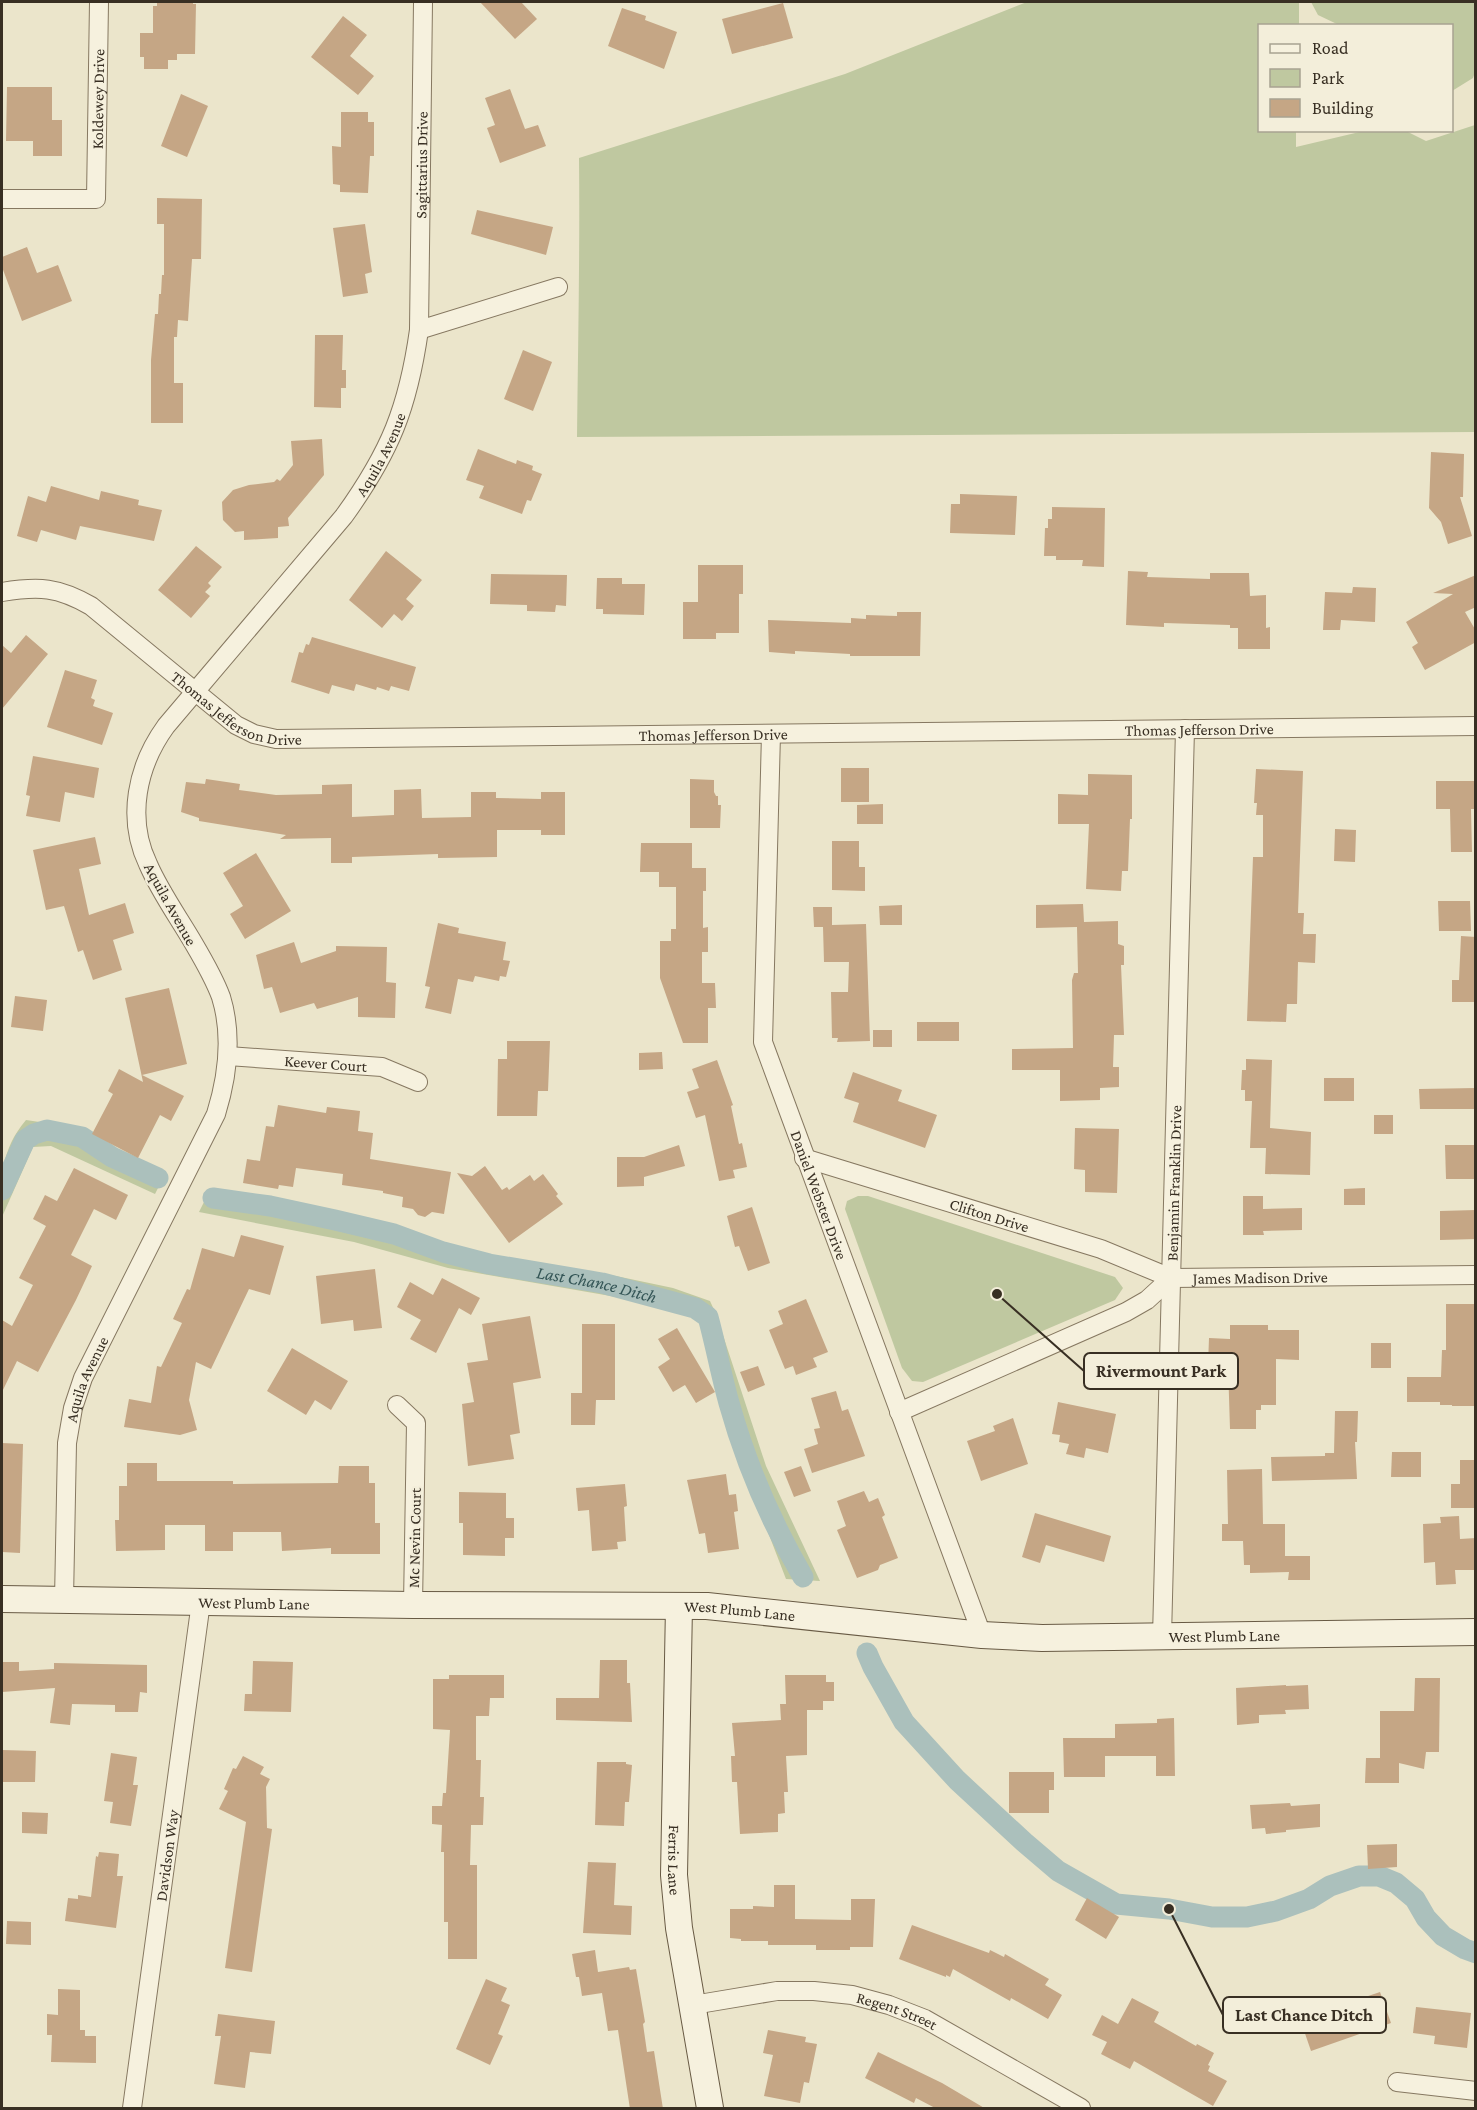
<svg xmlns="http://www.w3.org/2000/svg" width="1477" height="2110" font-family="'Crimson Pro',serif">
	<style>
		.green { fill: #bfc8a0 }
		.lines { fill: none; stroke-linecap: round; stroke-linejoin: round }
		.canal { stroke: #abc0bc; stroke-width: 21 }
		.building { fill: #c5a685 }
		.street-casing { stroke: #867861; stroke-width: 20 }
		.secondary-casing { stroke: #685a44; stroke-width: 28 }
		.street { stroke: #f6f1de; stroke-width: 18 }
		.secondary { stroke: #f6f1de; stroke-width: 26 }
		.labels { text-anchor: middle; stroke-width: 4.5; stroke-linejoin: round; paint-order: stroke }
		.street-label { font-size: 16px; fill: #382f23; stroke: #f3eeda }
		.water-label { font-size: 18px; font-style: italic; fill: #345556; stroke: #f3eeda }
		.leader { fill: none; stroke: #382f23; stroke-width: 2 }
		.callout-dot { fill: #382f23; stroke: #f3eeda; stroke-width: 2 }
		.callout { fill: #f3eeda; stroke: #382f23; stroke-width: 2 }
		.callout-label { font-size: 18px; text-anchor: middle; font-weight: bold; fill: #382f23 }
	</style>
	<rect width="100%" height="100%" fill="#ebe5cb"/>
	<g class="green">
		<path d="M1027 2H1299V25L1260 26V130L1296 131V147L1368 130 1406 131 1426 141 1475 125V432L577 437C578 344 580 251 579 158L845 74Z"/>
		<path d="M1311 2H1475L1476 69 1473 78 1452 91V26L1339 25 1318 15Z"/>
		<path d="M26 1120 73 1127 165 1174 155 1194 51 1146 33 1147 2 1217C1 1178 0 1151 26 1120Z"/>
		<path d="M209 1192 309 1209 399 1229 465 1250 532 1265 616 1276 673 1288 710 1301 716 1314 766 1466 820 1581 786 1579 744 1470 705 1321 689 1312 628 1299 448 1268 354 1242 199 1212Z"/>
		<path d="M858 1196H868L1115 1277 1123 1288 1115 1300 923 1382 912 1381 902 1368 845 1209 847 1201Z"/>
	</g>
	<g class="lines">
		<g class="canal">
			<path d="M2 1190 25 1140 34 1134 47 1130 82 1137 112 1157 158 1178"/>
			<path id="s1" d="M213 1198 270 1206 335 1220 394 1234 443 1252 489 1264 602 1283 695 1308 708 1317C716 1346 721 1375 729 1403 746 1464 771 1522 803 1577"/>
			<path d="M867 1653 873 1667 904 1722 957 1780 1024 1842 1058 1871 1116 1904 1169 1909 1212 1917H1247L1276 1911 1309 1899 1330 1886 1359 1876H1379L1396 1883 1415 1899 1426 1918 1443 1936 1465 1949 1476 1953"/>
		</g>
	</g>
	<g class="building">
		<path d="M157 2H193V4H196L195 54H177V60H168V69H144V57H140V33H153V6H157Z"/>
		<path d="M480 2H521L537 19 515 39Z"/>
		<path d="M783 3 793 38 732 54 722 19Z"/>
		<path d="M622 8 646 16 645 20 677 32 664 69 608 46Z"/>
		<path d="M343 16 367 35 350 56 374 76 358 95 311 57Z"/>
		<path d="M7 87H52V120H62V156H33V141H6Z"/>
		<path d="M510 89 525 129 538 125 546 146 500 163 487 128 495 125 485 98Z"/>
		<path d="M181 94 208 106 187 157 161 146Z"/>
		<path d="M341 112H368V122H374V156H370L368 193 340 192V185L333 184 332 146 341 147Z"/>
		<path d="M157 198 202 199 201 259H192L188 321 178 320 177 337H174V383H183V423H151V360L155 314H158L159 294H161L162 275H164V224H157Z"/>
		<path d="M477 210 553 227 546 255 471 234Z"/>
		<path d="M365 224 372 272 365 274 368 293 343 297 333 228Z"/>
		<path d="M27 247 37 273 58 265 72 301 22 321 2 267V257Z"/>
		<path d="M315 335H343L342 370H346V388H341V408L314 407Z"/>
		<path d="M523 350 552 362 533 411 504 399Z"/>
		<path d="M322 439 324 475 288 518 289 526 278 527V538L244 540V531L235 532 223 520 222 502 233 490 249 485 274 482 277 479 280 481 293 465 291 441Z"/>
		<path d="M478 449 516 464 517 460 533 466 532 470 542 474 531 501 527 500 522 514 479 498 484 486 466 480Z"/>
		<path d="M1431 452 1464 454 1463 497H1460L1472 536 1448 544 1441 522 1429 508Z"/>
		<path d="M51 486 99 500 101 491 139 500 138 505 162 510 154 541 80 526 76 540 41 530 37 542 17 536 28 496 46 502Z"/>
		<path d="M960 494 1017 496 1015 535 950 533 951 504H960Z"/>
		<path d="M1052 507 1105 508 1104 567 1082 566 1083 560H1056V556H1044L1045 528H1048V519H1052Z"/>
		<path d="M196 546 222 567 208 583 211 586 205 592 210 596 191 618 158 590Z"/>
		<path d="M386 551 422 580 406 599 414 606 402 621 394 614 382 628 349 600Z"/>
		<path d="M698 565H743V594H739V633H716V639H683V602H698Z"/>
		<path d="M1128 571 1148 572 1147 577 1210 579V573H1249L1250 596 1266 595V628L1270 627V649H1238V628H1230V625L1164 623V627L1126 625Z"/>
		<path d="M491 574 567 575 566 606 556 605 555 612 527 611V605L490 604Z"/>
		<path d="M1476 575V607L1465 612 1476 631V642L1425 670 1412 647 1418 643 1406 622 1453 594 1433 593Z"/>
		<path d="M597 578H622V584H645L644 615 603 614V609H596Z"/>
		<path d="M1353 587 1376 588 1375 622 1341 620 1340 630H1323L1325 592 1352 593Z"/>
		<path d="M897 612H921L920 656H850V654L795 651V654L769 652 768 620 851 623V618L866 619V615L897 616Z"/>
		<path d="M26 635 48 654 2 709V645L11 653Z"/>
		<path d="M312 637 416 667 409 691 391 686 389 691 377 687 376 690 356 684 354 691 332 685 329 694 291 682 299 652 303 653 306 644 309 645Z"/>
		<path d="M65 670 97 680 91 698 95 700 93 706 113 713 102 745 47 727Z"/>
		<path d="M33 756 99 768 94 798 65 792 60 822 26 816 30 796 26 795Z"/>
		<rect x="841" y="768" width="28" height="34"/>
		<path d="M1256 769 1303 771 1298 913H1304L1303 934H1316L1315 963 1298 962 1297 1004H1287L1286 1022 1247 1021 1253 857H1263V815H1256L1257 803H1254Z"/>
		<path d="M1088 774 1132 775V819H1130L1128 871H1122L1121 891 1086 889 1089 824H1058V794L1088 795Z"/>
		<path d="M206 779 240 784 239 790 276 795 322 794V785L352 784V817L394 815V790L421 789 422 818 471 817V792H496V798L541 799V792H565V835H541V830H497V857L438 858V854L352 857V863H331V838L280 839 286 835 199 821V818L181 812 186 782 205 784Z"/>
		<path d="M690 779 714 780V792L716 796H718V805H721L720 828H690Z"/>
		<path d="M1436 781H1476V809H1471L1472 852H1451L1450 809H1436Z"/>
		<path d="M883 804V824H857V805Z"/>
		<path d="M1335 829 1356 830 1355 862 1334 861Z"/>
		<path d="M95 837 101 864 79 869 89 915 125 903 134 933 113 940 122 970 93 980 83 950 78 952 64 906 46 910 33 850Z"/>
		<path d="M832 841H859V867H865V891L832 890Z"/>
		<path d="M641 843H692V868H706V891H703V928L708 927V952H702V983H715L716 1008H708V1043H683L660 978V941H671V929H676V887H659V872H640Z"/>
		<path d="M256 853 291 911 245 939 230 914 243 906 223 873Z"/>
		<path d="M1438 901H1470L1471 931H1439Z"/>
		<path d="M1083 904 1084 922 1118 921V944L1124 946V965H1121L1124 1035H1114L1113 1067H1119V1087L1100 1088V1100L1060 1101V1070H1012V1049L1073 1048 1072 980 1074 973H1078L1077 927 1036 928V905Z"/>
		<path d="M902 905V925H880L879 906Z"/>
		<path d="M813 907H832V925L866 924 870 1041 837 1042 838 1038H832L831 992H848L849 962H824L823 927H814Z"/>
		<path d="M438 923 459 928 458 933 506 942 503 960 510 961 506 977 500 976 499 981 475 976 473 982 458 979 451 1014 425 1008 430 987 425 986Z"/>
		<path d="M1461 936 1476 937V1002H1452V980H1459Z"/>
		<path d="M294 942 301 963 336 951V946L387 947 386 982 396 983 395 1018 358 1017V997L317 1009 314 1003 280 1013 272 987 264 989 256 955Z"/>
		<path d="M169 988 187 1064 142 1075 184 1096 171 1121 160 1115 138 1158 92 1134 113 1094 108 1091 119 1069 143 1082 125 998Z"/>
		<path d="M15 996 47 1000 43 1031 11 1027Z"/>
		<rect x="917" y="1022" width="42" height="19"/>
		<rect x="873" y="1030" width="19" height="17"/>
		<path d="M507 1041H550L548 1091H538L537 1116H497L498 1059H507Z"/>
		<path d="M662 1052 663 1069 639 1070V1053Z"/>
		<path d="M1246 1059 1272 1060 1270 1128 1311 1132 1310 1175 1265 1174 1266 1148H1250L1252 1101H1245V1090H1241L1242 1070H1246Z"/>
		<path d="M717 1060 733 1105 731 1106 739 1144 742 1143 747 1167 733 1170 735 1178 719 1181 705 1115 696 1118 687 1092 699 1088 692 1069Z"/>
		<path d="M853 1072 902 1090 898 1101 937 1115 925 1148 853 1122 859 1103 844 1098Z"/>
		<rect x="1324" y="1078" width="30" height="23"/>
		<path d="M1476 1088V1109H1420L1419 1089Z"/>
		<path d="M278 1105 326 1113 327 1107 360 1111 358 1131 373 1133 370 1159 451 1172 444 1214 432 1212 425 1217 418 1215 413 1209 402 1207 403 1197 383 1193V1191L342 1185 343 1174 296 1168 293 1187 279 1185 278 1189 243 1183 247 1159 260 1161 266 1126 274 1127Z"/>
		<rect x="1374" y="1115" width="19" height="19"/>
		<path d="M1075 1128 1119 1129 1117 1193 1085 1192V1170L1074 1169Z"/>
		<path d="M679 1145 685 1166 644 1177V1186L617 1187V1157H644Z"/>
		<path d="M1445 1145H1476V1179H1446Z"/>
		<path d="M485 1166 502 1190 507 1187 509 1190 530 1175 534 1181 543 1174 558 1194 556 1196 563 1204 509 1243 457 1173 472 1176Z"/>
		<path d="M74 1168 128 1195 116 1220 94 1209 71 1255 92 1266 76 1300 38 1372 17 1361 2 1392V1320L12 1326 33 1285 19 1278 46 1226 33 1219 45 1195 57 1201Z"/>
		<path d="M1365 1188V1205H1344V1189Z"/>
		<path d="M1243 1196H1263V1209L1302 1208V1230L1263 1231 1264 1235H1243Z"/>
		<path d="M752 1207 770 1263 748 1271 739 1246 735 1247 727 1216Z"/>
		<path d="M1476 1210V1239L1440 1240V1211Z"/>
		<path d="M241 1235 284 1246 270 1295 249 1289 211 1369 196 1362 189 1400 197 1430 180 1435 124 1427 129 1399 151 1403 157 1366 161 1367 182 1323 173 1319 187 1289 190 1290 202 1248 234 1257Z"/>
		<path d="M375 1269 382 1328 354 1331 353 1320 321 1324 316 1276Z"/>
		<path d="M442 1278 480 1298 471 1315 459 1308 436 1353 410 1339 421 1320 397 1307 410 1282 433 1295Z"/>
		<path d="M806 1299 828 1352 813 1358 817 1367 796 1375 793 1366 785 1369 769 1330 783 1324 778 1311Z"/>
		<path d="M1446 1304H1476V1406H1452V1405H1440V1402H1407V1377H1441L1442 1350H1446Z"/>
		<path d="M530 1316 541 1378 513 1383 520 1433 510 1435 514 1459 468 1466 462 1404 474 1402 467 1363 488 1360 482 1324Z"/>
		<path d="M582 1324H615V1400H596L595 1425H571V1393H582Z"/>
		<path d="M1230 1325H1268V1330H1299V1360L1276 1359V1405H1261V1410H1256V1429H1230L1228 1365H1208L1209 1338 1230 1339Z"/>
		<path d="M677 1328 715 1392 696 1403 685 1385 673 1392 658 1367 670 1359 658 1339Z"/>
		<rect x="1371" y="1343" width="20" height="25"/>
		<path d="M292 1348 348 1381 331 1410 315 1400 306 1415 267 1391Z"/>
		<path d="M758 1366 765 1385 748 1392 740 1372Z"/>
		<path d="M836 1391 842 1411 848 1409 865 1456 812 1473 804 1449 818 1444 814 1429 820 1428 811 1398Z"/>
		<path d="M1058 1402 1116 1414 1108 1453 1086 1448 1084 1458 1066 1454 1069 1444 1059 1442 1060 1435 1052 1434Z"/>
		<path d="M1335 1411H1358L1357 1442H1355L1357 1479 1272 1481 1271 1457 1325 1456V1453H1334Z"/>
		<path d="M1013 1418 1028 1464 981 1481 967 1441 995 1431 993 1426Z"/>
		<path d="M2 1443 23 1444 20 1553 2 1552Z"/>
		<path d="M1392 1452H1421V1477H1391Z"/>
		<path d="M1460 1460H1476V1508H1451V1484H1460Z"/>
		<path d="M127 1463H157V1481H233V1484L338 1483 339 1466H369V1483H375V1523H380V1554H331V1548L282 1551 281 1532H233V1551H205V1525H165V1550L116 1551 115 1520H119V1486H127Z"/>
		<path d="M801 1466 811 1491 794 1497 784 1472Z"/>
		<path d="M1262 1469 1263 1524H1285V1556H1310V1580H1288L1289 1572 1250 1573V1565H1244L1243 1541H1222V1524H1228L1227 1470Z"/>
		<path d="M726 1474 729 1495 736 1494 738 1511 734 1512 739 1549 708 1553 705 1533 699 1534 687 1480Z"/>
		<path d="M625 1484 627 1506 624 1507 626 1541 617 1542 618 1549 592 1551 589 1510 578 1511 576 1488Z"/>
		<path d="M864 1491 869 1502 878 1498 885 1515 882 1517 898 1558 880 1565 878 1570 857 1578 837 1530 846 1526 837 1501Z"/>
		<path d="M459 1492 506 1493V1518H514V1538H505V1556L463 1555V1523H459Z"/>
		<path d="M1035 1513 1111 1536 1104 1562 1046 1545 1040 1563 1022 1557Z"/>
		<path d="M1459 1516 1460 1539 1476 1538V1570H1455L1456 1584 1436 1585 1435 1562 1424 1563 1423 1524 1441 1523 1440 1517Z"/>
		<path d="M600 1660H627V1683H630L632 1722 556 1720V1698H599Z"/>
		<path d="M253 1661 293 1662 291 1712 244 1711 245 1694H252Z"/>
		<path d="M2 1662H19V1671L54 1669V1663L147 1665V1693L140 1692 138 1712H115V1705L72 1704 70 1725 50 1723 55 1688 2 1692Z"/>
		<path d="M449 1675H504V1698H490L489 1716H476V1760H481L480 1797H484L483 1825H471L470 1865H477V1959H448V1922H444V1852H441L442 1825 432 1824V1806H442L443 1793H446L450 1730 433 1729V1679H449Z"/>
		<path d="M785 1675H826V1682H834V1701H823V1710H807V1755L786 1756 788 1792H784L785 1813 778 1814V1832L740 1834 737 1782H732L731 1756H735L732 1723 781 1720 780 1704H786Z"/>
		<path d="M1415 1678H1440L1439 1752H1426L1424 1769 1399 1763V1783H1365L1366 1758H1380V1711H1414Z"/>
		<path d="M1286 1685V1686L1308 1685 1309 1709 1285 1710 1286 1714 1259 1715V1723L1237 1725 1236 1688Z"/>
		<path d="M1174 1718 1175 1776H1156V1756H1105V1777H1064L1063 1738H1115V1724L1157 1723V1719Z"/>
		<path d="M2 1750 36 1751 35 1782H2Z"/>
		<path d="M111 1753 137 1757 133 1785H138L131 1826 110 1823 113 1802 104 1801Z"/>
		<path d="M243 1756 264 1767 260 1774 270 1779 266 1787 267 1828 272 1829 252 1972 225 1968 246 1822 219 1809 228 1791 224 1789 233 1768 236 1769Z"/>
		<path d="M597 1762H626V1764L632 1765 629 1802H625L624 1826 595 1825Z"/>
		<path d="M1009 1772H1054V1790H1049V1813H1009Z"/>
		<path d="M1290 1803 1291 1806 1320 1804V1827L1286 1830V1832L1266 1834 1265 1828 1252 1829 1250 1805Z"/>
		<path d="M22 1812 48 1813 47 1834 22 1833Z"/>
		<path d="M1397 1844V1867L1368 1869 1367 1845Z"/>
		<path d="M99 1852 119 1854 117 1876H123L116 1928 65 1921 68 1898 78 1899V1895L91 1897 96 1856 98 1857Z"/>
		<path d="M588 1862 616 1863 614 1905 632 1906 631 1935 583 1933Z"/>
		<path d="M774 1885H795V1919L851 1920V1899H875L873 1947H850V1950H816V1945H768V1941H741V1939L730 1938V1909H753V1906L774 1907Z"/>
		<path d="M1087 1898 1119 1917 1106 1939 1075 1920Z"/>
		<path d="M7 1921 31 1922V1945L6 1944Z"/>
		<path d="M912 1925 989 1953 990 1950 1004 1957 1005 1954 1049 1979 1045 1985 1062 1995 1048 2019 1011 1998 1010 2001 953 1969 950 1977 946 1975V1977L899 1959Z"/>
		<path d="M595 1950 598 1972 629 1967 630 1970 636 1969 645 2022 643 2024 647 2052 654 2051 663 2109H630L618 2030 608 2031 602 1993 582 1996 579 1977H576L572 1954Z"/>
		<path d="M486 1979 507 1988 501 2001 510 2005 498 2034 503 2036 490 2065 456 2049Z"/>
		<path d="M58 1989 80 1990V2030H85V2036H96V2063L51 2062 52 2035H47V2014L58 2015Z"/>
		<path d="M1380 1992 1391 2023 1311 2051 1300 2019Z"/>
		<path d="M1132 1998 1159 2012 1154 2022 1196 2046 1197 2044 1214 2053 1208 2065 1210 2066 1208 2071 1227 2081 1213 2106 1134 2061 1130 2069 1101 2054 1107 2042 1092 2035 1102 2015 1118 2024Z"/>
		<path d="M1416 2007 1471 2013 1467 2048 1434 2044 1435 2036 1413 2033Z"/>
		<path d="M218 2014 275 2021 271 2054 250 2052 245 2088 214 2084 221 2036H215Z"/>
		<path d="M768 2030 806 2037 805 2042 817 2044 809 2083 804 2082 800 2103 764 2096 773 2055 763 2053Z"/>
		<path d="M878 2052 942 2083 986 2109H937L916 2098 914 2103 865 2078Z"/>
	</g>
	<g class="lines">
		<g class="street-casing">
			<g id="street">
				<path id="s2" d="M2 199H96L99 2"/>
				<path d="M419 330 558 287"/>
				<path id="s3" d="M2 592C39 586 58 587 91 606L236 725 254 734 276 739 1476 726"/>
				<path id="s4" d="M771 734 763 1042 982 1635"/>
				<path id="s5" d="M228 1056 382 1067 418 1082"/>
				<path id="s6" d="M804 1158 1101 1249 1171 1278"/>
				<path d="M397 1405 416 1423 413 1605"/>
				<path id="s7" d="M899 1412 1126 1312 1147 1300 1171 1278 1476 1275"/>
				<path id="s8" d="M64 1600 67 1443 73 1408 83 1378 216 1114C228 1075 233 1036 221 997 214 978 204 961 194 944 179 918 160 892 148 864 126 818 137 766 166 726L344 516C390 452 408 408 419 330L423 2"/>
				<path id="s9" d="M1162 1637 1185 729"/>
				<path id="s10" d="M693 2005 777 1991H814L852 1995 889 2005 925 2019 1081 2108"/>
				<path d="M1397 2082 1476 2091"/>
				<path id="s11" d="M132 2108 201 1602"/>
			</g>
		</g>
		<g class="secondary-casing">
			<g id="secondary">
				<path id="s12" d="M2 1599 413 1605 707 1606 982 1635 1042 1638 1476 1632"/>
				<path id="s13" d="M679 1606 674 1875 679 1928 710 2108"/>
			</g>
		</g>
		<use href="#street" class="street"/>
		<use href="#secondary" class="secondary"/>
	</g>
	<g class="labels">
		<g class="street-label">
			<text dy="6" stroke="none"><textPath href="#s2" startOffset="194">Koldewey Drive</textPath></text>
			<text dy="6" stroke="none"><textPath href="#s8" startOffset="1580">Sagittarius Drive</textPath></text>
			<text dy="6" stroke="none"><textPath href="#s8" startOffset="1284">Aquila Avenue</textPath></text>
			<text dy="6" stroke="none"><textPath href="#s3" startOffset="274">Thomas Jefferson Drive</textPath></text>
			<text dy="6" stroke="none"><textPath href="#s3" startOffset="1246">Thomas Jefferson Drive</textPath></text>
			<text dy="6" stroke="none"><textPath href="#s3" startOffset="760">Thomas Jefferson Drive</textPath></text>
			<text transform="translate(171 904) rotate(61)" y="6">Aquila Avenue</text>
			<text dy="6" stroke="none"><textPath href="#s5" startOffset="98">Keever Court</textPath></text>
			<text dy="6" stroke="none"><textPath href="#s9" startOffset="454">Benjamin Franklin Drive</textPath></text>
			<text dy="6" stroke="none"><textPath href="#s4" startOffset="471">Daniel Webster Drive</textPath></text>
			<text dy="6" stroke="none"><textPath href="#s6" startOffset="194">Clifton Drive</textPath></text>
			<text dy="6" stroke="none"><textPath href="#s7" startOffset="394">James Madison Drive</textPath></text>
			<text dy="6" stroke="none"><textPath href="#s8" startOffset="224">Aquila Avenue</textPath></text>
			<text transform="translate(414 1538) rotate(-89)" y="6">Mc Nevin Court</text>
			<text dy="6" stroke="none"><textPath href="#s12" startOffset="252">West Plumb Lane</textPath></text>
			<text dy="6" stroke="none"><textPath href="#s12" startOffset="738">West Plumb Lane</textPath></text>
			<text dy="6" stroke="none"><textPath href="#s12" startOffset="1224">West Plumb Lane</textPath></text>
			<text dy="6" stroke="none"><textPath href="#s11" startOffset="255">Davidson Way</textPath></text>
			<text dy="6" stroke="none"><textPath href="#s13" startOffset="254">Ferris Lane</textPath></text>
			<text dy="6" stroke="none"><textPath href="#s10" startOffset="208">Regent Street</textPath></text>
		</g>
		<g class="water-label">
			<text dy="6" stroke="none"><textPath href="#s1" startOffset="394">Last Chance Ditch</textPath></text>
		</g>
	</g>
	<path class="leader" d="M997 1294L1084 1371M1169 1909L1223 2015"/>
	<g class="callout-dot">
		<circle cx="997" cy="1294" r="6"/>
		<circle cx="1169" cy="1909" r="6"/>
	</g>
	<g class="callout">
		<rect x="1084" y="1353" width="154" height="36" rx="6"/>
		<rect x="1223" y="1997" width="163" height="36" rx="6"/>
	</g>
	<g class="callout-label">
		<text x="1161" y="1377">Rivermount Park</text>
		<text x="1304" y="2021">Last Chance Ditch</text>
	</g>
	<rect width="1477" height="2110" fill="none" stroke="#382f23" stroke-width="6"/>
	<rect x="1258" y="24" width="195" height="108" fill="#f3eeda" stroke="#a8a291" stroke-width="1.5"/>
	<rect x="1270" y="44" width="30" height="9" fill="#f6f1de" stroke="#a8a291" stroke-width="1.5"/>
	<text x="1312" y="54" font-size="18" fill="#382f23">Road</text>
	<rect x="1270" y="69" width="30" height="18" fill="#bfc8a0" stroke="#a8a291" stroke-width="1.5"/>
	<text x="1312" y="84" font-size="18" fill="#382f23">Park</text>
	<rect x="1270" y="99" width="30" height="18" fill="#c5a685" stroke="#a8a291" stroke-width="1.5"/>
	<text x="1312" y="114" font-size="18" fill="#382f23">Building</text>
</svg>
